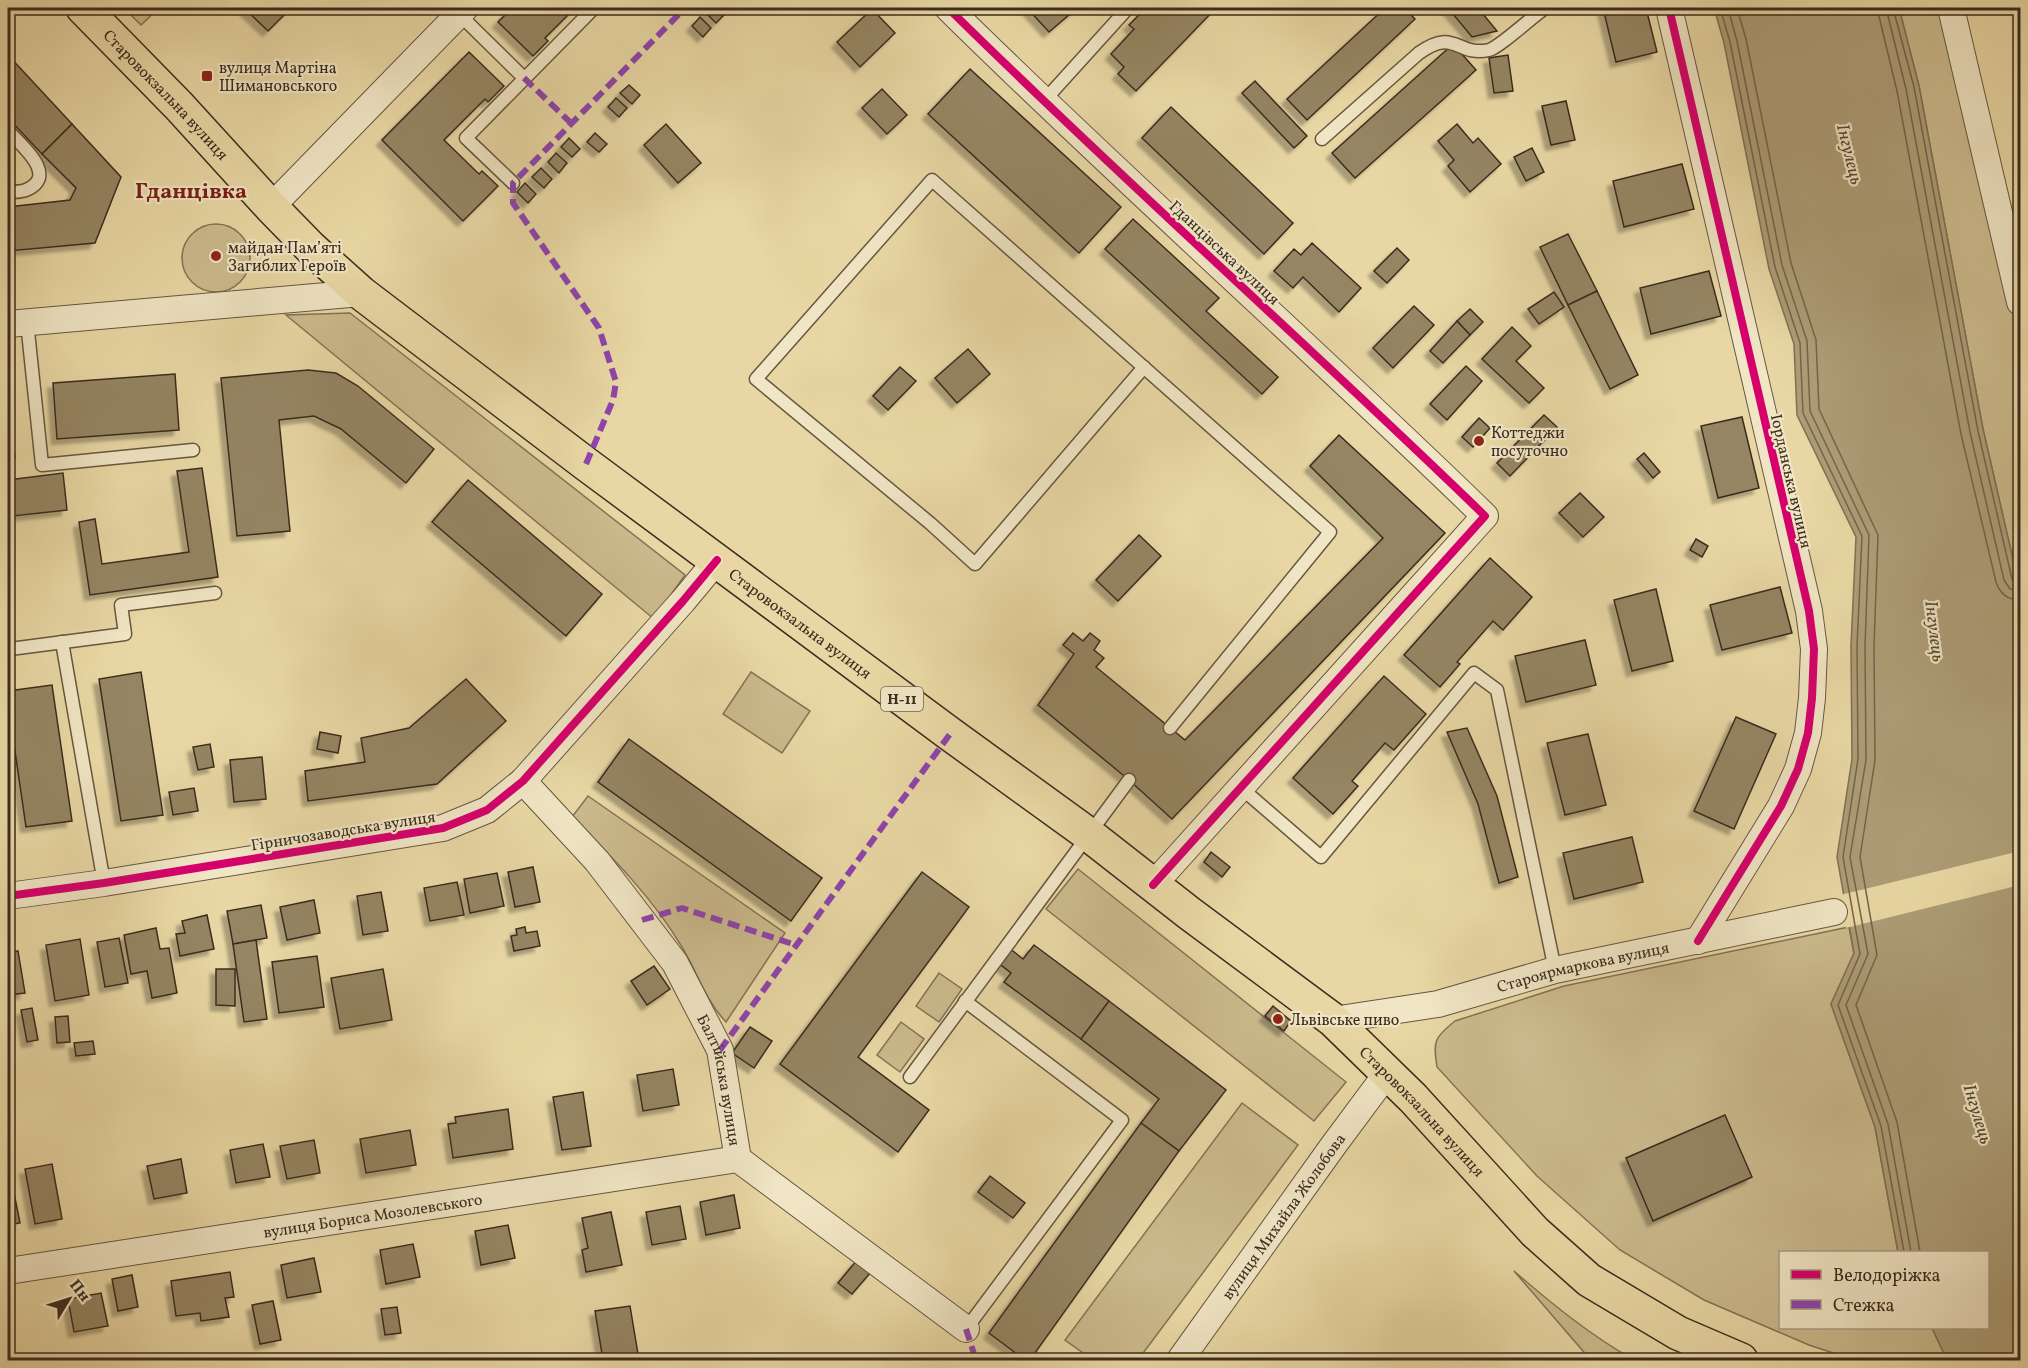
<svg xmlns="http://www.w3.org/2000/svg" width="2028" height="1368" font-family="Vollkorn,serif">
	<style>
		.green { fill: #cbba8d; stroke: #837356; stroke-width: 1.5 }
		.water { fill: #ad9d77; stroke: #7f7054; stroke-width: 1.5 }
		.pier { fill: #e8d7a4 }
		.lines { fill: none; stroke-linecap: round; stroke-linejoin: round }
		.shore { stroke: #74644b; stroke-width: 1.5 }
		.building { fill: #958564; stroke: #3b2c1f; stroke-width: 1.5; filter: url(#shadow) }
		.service-casing { stroke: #665740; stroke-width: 15 }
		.minor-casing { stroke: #665740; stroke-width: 28 }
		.primary-casing { stroke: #3b2c1f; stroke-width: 36 }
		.service { stroke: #f0e5c4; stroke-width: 12 }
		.minor { stroke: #f0e5c4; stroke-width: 26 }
		.primary { stroke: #e8d7a4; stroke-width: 33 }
		.quiet { stroke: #8e44ad; stroke-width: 6; stroke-dasharray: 12 6; stroke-linecap: butt }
		.cycleway-casing { stroke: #f0e5c4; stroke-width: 11 }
		.cycleway { stroke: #d6006c; stroke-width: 8 }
		.poi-dot { fill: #8f2418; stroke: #f0e5c4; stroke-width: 2 }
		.labels { text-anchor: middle; stroke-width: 4.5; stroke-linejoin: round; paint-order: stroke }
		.shield { fill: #f0e5c4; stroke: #716450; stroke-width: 1.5 }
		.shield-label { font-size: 15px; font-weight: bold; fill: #3b2c1f }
		.poi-label { font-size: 16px; fill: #3b2c1f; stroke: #f0e5c4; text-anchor: start }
		.street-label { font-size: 16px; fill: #3b2c1f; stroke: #f0e5c4 }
		.water-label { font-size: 18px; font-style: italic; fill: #584835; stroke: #f0e5c4 }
		.district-label { font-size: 22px; font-weight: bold; fill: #7a1f14; stroke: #f0e5c4 }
	</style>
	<defs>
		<filter id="shadow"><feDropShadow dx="-5.5" dy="5.5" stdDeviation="1.5" flood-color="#0004"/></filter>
	</defs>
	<rect width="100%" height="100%" fill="#e8d7a4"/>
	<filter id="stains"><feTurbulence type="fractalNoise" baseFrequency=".00333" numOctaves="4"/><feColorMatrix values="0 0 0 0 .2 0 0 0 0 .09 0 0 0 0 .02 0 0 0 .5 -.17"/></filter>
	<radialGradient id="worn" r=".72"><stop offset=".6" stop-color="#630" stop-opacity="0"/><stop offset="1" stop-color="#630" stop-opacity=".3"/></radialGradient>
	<g class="green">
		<path d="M124 8H159L141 25Z"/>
		<path d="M1899 8H1951L2020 302V590L1983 429 1919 86Z"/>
		<circle cx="216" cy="258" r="34"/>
		<path d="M350 313 685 575 654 619 286 315Z"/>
		<path d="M751 672 810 711 782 753 723 714Z"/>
		<path d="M588 796 785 933 726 1022C706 1001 697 972 682 947 653 898 612 857 572 817Z"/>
		<path d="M1078 869 1346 1082 1314 1121 1046 909Z"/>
		<path d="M1849 927 1854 954 1831 1004 1875 1127 1898 1252H1780V1328H1932L1947 1360H1854L1809 1345 1704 1300 1620 1250 1537 1176 1437 1067C1433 1041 1434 1038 1455 1021L1564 986Z"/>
		<path d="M939 973 962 989 939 1022 916 1006Z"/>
		<path d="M901 1022 924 1039 900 1072 877 1055Z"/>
		<path d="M1242 1103 1298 1145 1138 1360H1093L1065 1340Z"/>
		<path d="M1514 1271C1552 1304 1590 1335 1634 1360H1601L1589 1358Z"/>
	</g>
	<path class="water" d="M1714 8H1899L1919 86 1983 429 2020 590V1360H1947L1932 1328H1988V1252H1898L1875 1127 1831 1004 1854 953 1837 857 1852 759 1851 646 1856 537 1797 415 1794 344 1769 269 1724 43Z"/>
	<path class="pier" d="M2020 851V885L1846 928 1840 895Z"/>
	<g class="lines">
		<g class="shore">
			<path d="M1720 8 1730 42 1775 267 1800 343 1803 413 1862 536 1857 646 1858 759 1843 857 1860 954 1838 1005 1881 1126 1904 1252"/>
			<path d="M1728 8 1737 41 1782 265 1807 341 1810 411 1869 535 1865 646 1866 760 1850 857 1868 954 1846 1005 1888 1124 1911 1252"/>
			<path d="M1737 8 1746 39 1791 263 1816 340 1819 409 1878 535 1874 646 1875 760 1860 857 1877 955 1856 1005 1897 1122 1920 1252"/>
			<path d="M1877 8 1897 91 1961 434 1996 582C2000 594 2008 600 2020 600"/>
			<path d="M1886 8 1906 89 1970 432 2004 580 2010 589 2020 591"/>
			<path d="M1893 8 1914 87 1978 431 2012 579 2015 583 2020 584"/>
		</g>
	</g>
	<g class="building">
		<path d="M244 8H291L268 31Z"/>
		<path d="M512 8H575L545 38 548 41 533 56 498 22Z"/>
		<path d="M709 8H718L725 14 716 23 705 12Z"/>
		<path d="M1027 8H1077L1049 32Z"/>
		<path d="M1146 8H1216L1136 91 1118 74 1124 67 1111 54 1134 29 1129 25Z"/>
		<path d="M1385 8H1404L1415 19 1307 120 1287 99Z"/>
		<path d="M1448 8H1478L1497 31 1472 37Z"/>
		<path d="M1603 8H1646L1657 52 1616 62Z"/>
		<path d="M872 9 895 33 860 67 837 42Z"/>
		<path d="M700 17 711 28 703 37 692 26Z"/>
		<path d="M1453 44 1476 70 1355 178 1332 153Z"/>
		<path d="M469 52 504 86 488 102 485 99 444 140 479 174 482 171 498 186 463 221 382 140Z"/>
		<path d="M8 55 72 124 42 154 8 118Z"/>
		<path d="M1508 55 1513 91 1494 93 1489 58Z"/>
		<path d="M970 69 1121 207 1079 253 928 114Z"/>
		<path d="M1255 81 1307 136 1294 148 1242 93Z"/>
		<path d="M629 85 640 95 632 104 620 93Z"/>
		<path d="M882 89 907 115 887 134 862 108Z"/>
		<path d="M616 98 627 108 619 117 608 107Z"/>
		<path d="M1566 101 1575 140 1551 145 1542 106Z"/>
		<path d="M1171 107 1293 223 1264 254 1142 138Z"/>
		<path d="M72 124 121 177 95 243 8 251V207L70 200 76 188 42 154Z"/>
		<path d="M666 124 701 163 678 183 644 145Z"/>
		<path d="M1457 124 1473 143 1478 138 1501 164 1470 192 1448 166 1454 160 1438 141Z"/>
		<path d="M595 133 607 144 599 152 587 142Z"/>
		<path d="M569 138 580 149 572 157 561 147Z"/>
		<path d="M1532 148 1544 172 1526 181 1514 157Z"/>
		<path d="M556 153 567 163 559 173 548 162Z"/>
		<path d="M1682 164 1694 209 1624 227 1613 181Z"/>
		<path d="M541 168 552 179 544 188 532 177Z"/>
		<path d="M525 183 536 194 528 203 517 192Z"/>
		<path d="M1133 219 1219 298 1206 311 1278 377 1262 394 1105 249Z"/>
		<path d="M1568 234 1597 291 1568 305 1540 247Z"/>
		<path d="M1312 243 1361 288 1339 312 1303 277 1293 288 1274 271 1294 249 1301 255Z"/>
		<path d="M1397 248 1409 260 1387 283 1374 271Z"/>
		<path d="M1709 271 1721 316 1651 334 1640 288Z"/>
		<path d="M1597 291 1638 375 1610 389 1568 305Z"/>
		<path d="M1554 292 1564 307 1539 324 1528 309Z"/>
		<path d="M1414 306 1434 325 1393 368 1373 348Z"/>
		<path d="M1470 309 1483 322 1470 335 1457 321Z"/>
		<path d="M1457 321 1470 335 1443 363 1430 351Z"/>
		<path d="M1512 327 1531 346 1516 361 1544 388 1529 403 1482 359Z"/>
		<path d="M968 349 990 374 957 403 935 378Z"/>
		<path d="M1466 366 1482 381 1447 420 1430 404Z"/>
		<path d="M900 367 916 381 888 410 873 396Z"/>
		<path d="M308 370 336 373 358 386 434 449 406 483 341 429 314 416 279 420 290 531 237 536 221 378Z"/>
		<path d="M175 374 179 430 57 439 53 383Z"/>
		<path d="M8 399 15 457 8 458Z"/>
		<path d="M1544 415 1557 427 1510 476 1497 463Z"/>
		<path d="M1742 417 1759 488 1718 498 1701 426Z"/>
		<path d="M1479 418 1490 428 1473 447 1462 437Z"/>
		<path d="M1339 435 1445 533 1172 819 1129 780 1038 705 1074 654 1063 645 1073 633 1083 641 1090 633 1100 641 1094 650 1104 658 1096 667 1185 740 1383 538 1310 466Z"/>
		<path d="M1644 453 1660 472 1653 478 1637 459Z"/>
		<path d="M202 468 218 577 90 595 79 522 95 519 102 564 189 552 177 471Z"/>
		<path d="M63 473 67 510 13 516 8 480Z"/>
		<path d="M468 480 602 594 566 636 432 522Z"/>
		<path d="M1580 493 1604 517 1583 537 1559 513Z"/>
		<path d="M1139 535 1161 556 1118 601 1096 580Z"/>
		<path d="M1696 539 1708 546 1702 557 1690 550Z"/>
		<path d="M1490 558 1532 597 1503 630 1493 621 1457 662 1460 664 1440 687 1404 655Z"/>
		<path d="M1780 587 1792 633 1722 650 1710 605Z"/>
		<path d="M1656 589 1673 661 1632 671 1614 600Z"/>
		<path d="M1585 640 1596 685 1526 702 1515 656Z"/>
		<path d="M141 672 163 815 121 821 99 679Z"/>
		<path d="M1384 676 1426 714 1394 750 1385 743 1352 781 1358 786 1333 814 1293 778Z"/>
		<path d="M466 679 506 721 437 784 308 801 305 771 365 762 361 738 409 728Z"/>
		<path d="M52 685 72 821 26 827 8 703V691Z"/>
		<path d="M1736 717 1776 734 1734 829 1694 811Z"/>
		<path d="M1467 728 1497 796 1518 877 1499 883 1478 804 1447 732Z"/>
		<path d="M320 732 341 736 338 753 317 749Z"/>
		<path d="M1588 734 1606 805 1565 815 1547 743Z"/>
		<path d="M629 739 822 878 791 921 598 782Z"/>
		<path d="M210 744 214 767 198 770 193 747Z"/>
		<path d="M262 757 266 799 234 802 230 760Z"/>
		<path d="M194 788 198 811 173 815 169 792Z"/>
		<path d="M1632 837 1643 882 1574 899 1563 853Z"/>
		<path d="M1211 852 1230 867 1222 877 1204 862Z"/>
		<path d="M533 867 540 902 515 907 508 872Z"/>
		<path d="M922 872 969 907 858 1057 929 1110 898 1152 780 1064Z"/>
		<path d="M497 873 504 906 470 913 464 879Z"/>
		<path d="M457 882 464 915 430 921 424 888Z"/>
		<path d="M381 892 388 931 363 935 357 896Z"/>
		<path d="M314 900 320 933 287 940 280 907Z"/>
		<path d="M261 905 267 938 233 944 227 911Z"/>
		<path d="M207 915 214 949 180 956 176 934 185 933 182 921Z"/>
		<path d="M525 927 526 933 537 931 540 946 514 951 511 936 517 935 516 929Z"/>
		<path d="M156 928 160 949 169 948 177 993 152 998 147 971 131 974 124 935Z"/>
		<path d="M119 938 128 983 105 987 97 942Z"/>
		<path d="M80 939 89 995 55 1001 46 945Z"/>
		<path d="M256 940 267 1019 244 1022 233 944Z"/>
		<path d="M1034 945 1109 1001 1081 1039 1004 982 1011 973 997 962 1008 947 1023 959Z"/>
		<path d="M18 951 25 993 8 995V953Z"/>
		<path d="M317 956 324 1007 279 1013 272 962Z"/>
		<path d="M654 966 670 989 647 1005 631 981Z"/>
		<path d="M216 969H235V1006L216 1005Z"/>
		<path d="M383 969 392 1020 340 1029 331 978Z"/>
		<path d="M1109 1001 1226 1090 1179 1151 1141 1123 1159 1099 1081 1039Z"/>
		<path d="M1273 1006 1291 1021 1284 1031 1265 1016Z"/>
		<path d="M32 1008 38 1040 27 1042 21 1010Z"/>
		<path d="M68 1016 70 1042 57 1043 55 1017Z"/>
		<path d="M750 1027 772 1041 754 1068 732 1053Z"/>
		<path d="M93 1041 95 1054 76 1056 74 1043Z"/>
		<path d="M673 1069 679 1105 643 1111 637 1075Z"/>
		<path d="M583 1092 591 1146 562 1150 553 1097Z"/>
		<path d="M508 1109 513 1149 453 1158 448 1124 456 1123 455 1117Z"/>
		<path d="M1725 1115 1752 1177 1653 1221 1626 1158Z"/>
		<path d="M1141 1123 1179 1151 1030 1360H1025L989 1333Z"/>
		<path d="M410 1130 416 1165 366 1173 360 1139Z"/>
		<path d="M314 1140 320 1173 287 1179 280 1146Z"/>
		<path d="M263 1144 270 1177 236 1183 230 1150Z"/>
		<path d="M181 1159 187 1193 154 1199 147 1166Z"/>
		<path d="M52 1164 62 1219 35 1224 25 1169Z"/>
		<path d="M990 1176 1025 1203 1013 1218 978 1192Z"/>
		<path d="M13 1188 20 1223 8 1225V1189Z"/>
		<path d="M734 1195 740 1228 706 1235 700 1202Z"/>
		<path d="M680 1206 686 1239 652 1245 646 1212Z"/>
		<path d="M611 1212 622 1265 586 1272 582 1250 588 1248 582 1218Z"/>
		<path d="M508 1225 515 1258 481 1265 475 1231Z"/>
		<path d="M413 1244 420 1277 386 1284 380 1250Z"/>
		<path d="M314 1258 321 1292 287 1298 281 1265Z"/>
		<path d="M857 1260 871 1272 852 1294 838 1283Z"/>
		<path d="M230 1272 234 1297 225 1298 229 1317 201 1321 200 1313 176 1316 171 1281Z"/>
		<path d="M132 1275 138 1307 118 1311 112 1279Z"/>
		<path d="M101 1293 108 1326 74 1332 68 1299Z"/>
		<path d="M273 1301 281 1340 260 1344 252 1305Z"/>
		<path d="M630 1306 639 1360H603L595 1311Z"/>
		<path d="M397 1307 401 1333 385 1335 381 1309Z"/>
	</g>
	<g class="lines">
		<g class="service-casing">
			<g id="service">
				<path d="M459 14 524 78"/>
				<path d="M1043 102 1128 8"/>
				<path d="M8 131C20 144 60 176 26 190 21 192 13 192 8 192"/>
				<path d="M1322 139 1419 53C1456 27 1456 57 1489 50 1500 47 1533 16 1545 8"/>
				<path d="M513 183 466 138 594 8"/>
				<path d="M27 322 42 465 193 450"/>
				<path d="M1144 367 975 564 931 524 756 379 932 180 1330 532 1170 728"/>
				<path d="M62 642 104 883"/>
				<path d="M10 649 125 634 121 605 215 593"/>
				<path d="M1240 787 1321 857 1474 673 1497 690 1555 970"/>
				<path d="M965 1001 1122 1120 966 1329"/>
				<path d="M910 1077 1129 780"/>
			</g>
		</g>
		<g class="minor-casing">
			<g id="minor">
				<path d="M948 8C1123 181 1308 344 1485 516L1153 885"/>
				<path d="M1669 8 1809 611 1814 649 1812 698 1808 733 1798 769 1781 806 1698 941"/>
				<path d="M1951 8 2020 302"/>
				<path d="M271 207 465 8"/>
				<path d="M8 324 361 293"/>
				<path id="s1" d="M523 781 597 861 675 963 720 1050 738 1159 966 1329"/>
				<path d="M8 896 104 883 443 828 487 810 523 781 683 601 717 560"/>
				<path id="s2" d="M1333 1020 1438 1004 1555 970 1834 912"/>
				<path id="s3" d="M8 1271 738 1159"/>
				<path id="s4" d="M1180 1360 1333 1146 1388 1072"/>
			</g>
		</g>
		<g class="primary-casing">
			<g id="primary">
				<path id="s5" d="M83 8 179 106 271 207 311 248 361 293 586 464 950 734 1088 834 1189 913 1333 1020 1413 1098 1535 1232 1589 1280 1678 1333 1741 1360"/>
			</g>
		</g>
		<use href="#service" class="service"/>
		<use href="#minor" class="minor"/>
		<use href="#primary" class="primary"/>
		<g class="quiet">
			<path d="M524 78 571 123"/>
			<path d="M586 464 613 400 616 382 599 328 513 203V183L685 8"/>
			<path d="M642 920 682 908 796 945"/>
			<path d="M720 1050 950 734"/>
			<path d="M966 1329 976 1360"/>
		</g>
		<g class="cycleway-casing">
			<g id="cycleway">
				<path d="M948 8C1123 181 1308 344 1485 516L1153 885"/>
				<path d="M1669 8 1809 611 1814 649 1812 698 1808 733 1798 769 1781 806 1698 941"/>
				<path d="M8 896 104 883 443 828 487 810 523 781 683 601 717 560"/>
			</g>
		</g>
		<use href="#cycleway" class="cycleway"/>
	</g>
	<g class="poi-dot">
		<rect x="201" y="70" width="12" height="12" rx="3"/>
		<circle cx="216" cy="256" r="6"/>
		<circle cx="1479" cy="441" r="6"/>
		<circle cx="1278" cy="1019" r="6"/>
	</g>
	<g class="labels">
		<rect class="shield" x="881" y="687" width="42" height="24" rx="4.5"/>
		<g class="shield-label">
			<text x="902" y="704">Н-11</text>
		</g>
		<g class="poi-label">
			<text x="219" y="73">вулиця Мартіна<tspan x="219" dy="18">Шимановського</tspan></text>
			<text x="228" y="253">майдан Пам’яті<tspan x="228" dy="18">Загиблих Героїв</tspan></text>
			<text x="1491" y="438">Коттеджи<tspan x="1491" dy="18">посуточно</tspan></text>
			<text x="1290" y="1025">Львівське пиво</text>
		</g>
		<g class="street-label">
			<text dy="6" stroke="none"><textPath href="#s5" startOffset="120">Старовокзальна вулиця</textPath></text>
			<text transform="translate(1225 252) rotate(43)" y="6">Гданцівська вулиця</text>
			<text transform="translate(1792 481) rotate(77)" y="6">Іорданська вулиця</text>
			<text dy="6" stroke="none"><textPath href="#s5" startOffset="948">Старовокзальна вулиця</textPath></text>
			<text transform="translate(343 830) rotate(-9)" y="6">Гірничозаводська вулиця</text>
			<text dy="6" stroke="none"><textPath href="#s2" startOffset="256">Староярмаркова вулиця</textPath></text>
			<text dy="6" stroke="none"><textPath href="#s1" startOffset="364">Балтійська вулиця</textPath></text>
			<text dy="6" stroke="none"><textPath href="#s5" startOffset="1740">Старовокзальна вулиця</textPath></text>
			<text dy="6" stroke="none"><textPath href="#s3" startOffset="369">вулиця Бориса Мозолевського</textPath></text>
			<text dy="6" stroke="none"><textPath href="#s4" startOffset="177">вулиця Михайла Жолобова</textPath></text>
		</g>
		<g class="water-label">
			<text transform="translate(1850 154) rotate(76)" y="6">Інгулець</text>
			<text transform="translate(1935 631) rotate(83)" y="6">Інгулець</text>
			<text transform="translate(1978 1114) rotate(73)" y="6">Інгулець</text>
		</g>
		<g class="district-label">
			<text x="191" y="198">Гданцівка</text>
		</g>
	</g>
	<rect width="2028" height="1368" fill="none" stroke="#e8d7a4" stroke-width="30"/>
	<rect x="9" y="9" width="2010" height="1350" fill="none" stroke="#3b2c1f" stroke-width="3"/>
	<rect x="15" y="15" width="1998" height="1338" fill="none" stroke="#3b2c1f" stroke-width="1.5"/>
	<rect x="1779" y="1251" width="210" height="78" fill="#f0e5c4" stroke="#a89b82" stroke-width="1.5"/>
	<rect x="1791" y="1270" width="30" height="9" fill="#d6006c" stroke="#a89b82" stroke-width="1.5"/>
	<text x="1833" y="1281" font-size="18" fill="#3b2c1f">Велодоріжка</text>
	<rect x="1791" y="1300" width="30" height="9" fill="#8e44ad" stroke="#a89b82" stroke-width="1.5"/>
	<text x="1833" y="1311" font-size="18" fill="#3b2c1f">Стежка</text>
	<g transform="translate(69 1299) rotate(52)" stroke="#f0e5c4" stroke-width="4.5" paint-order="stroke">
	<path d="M0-4.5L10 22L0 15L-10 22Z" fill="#3b2c1f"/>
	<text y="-9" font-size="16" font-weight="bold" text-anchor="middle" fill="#3b2c1f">Пн</text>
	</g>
	<rect width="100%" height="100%" filter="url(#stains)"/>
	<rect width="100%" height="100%" fill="url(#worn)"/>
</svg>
